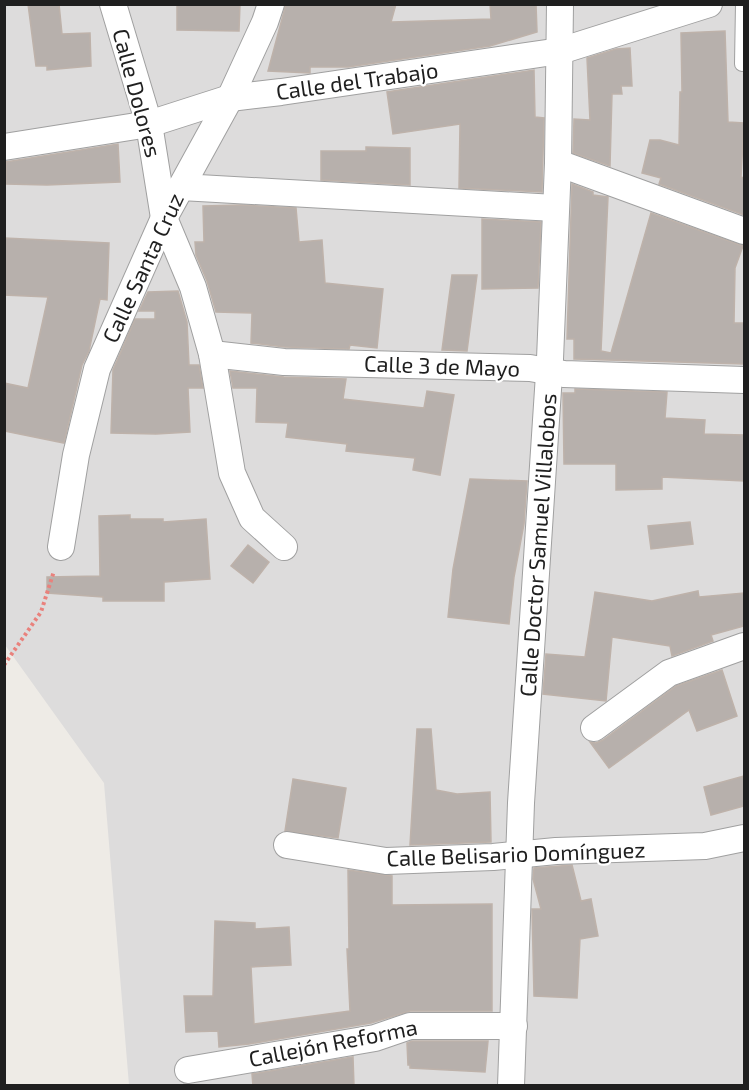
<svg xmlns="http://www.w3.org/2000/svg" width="749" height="1090" font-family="'Exo 2',sans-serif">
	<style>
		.residential { fill: #dddcdc }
		.building { fill: #b7b0ac; stroke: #beb2aa; stroke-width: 1.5 }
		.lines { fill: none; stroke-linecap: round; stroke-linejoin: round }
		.service-casing { stroke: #a0a0a0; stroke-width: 16 }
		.minor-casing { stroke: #a0a0a0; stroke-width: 28 }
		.path { stroke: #e9817c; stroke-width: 4; stroke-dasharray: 3 3; stroke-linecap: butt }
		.service { stroke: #fff; stroke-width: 14 }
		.minor { stroke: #fff; stroke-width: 26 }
		.labels { text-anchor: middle; stroke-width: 4.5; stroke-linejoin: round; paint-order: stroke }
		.street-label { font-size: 22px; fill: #1f1f1f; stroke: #fff }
	</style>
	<rect width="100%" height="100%" fill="#eeebe6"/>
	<path class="residential" d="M4 5H744V1085H129L104 783 5 645Z"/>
	<g class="building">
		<path d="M28 4H59L62 34 90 33 91 66 47 70V66H36Z"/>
		<path d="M177 4H240L239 31 177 30Z"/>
		<path d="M286 4H396L391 22 491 19 490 4H536L537 32 490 46 348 67H310V73L268 71Z"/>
		<path d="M725 31 728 122 744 123 741 177 744 178V215L659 184 661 178 642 173 650 140H660L679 145 680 92H682L681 33Z"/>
		<path d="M630 48 632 86H621L622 94H612L610 166 573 153 574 119 590 120 587 58 616 49Z"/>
		<path d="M534 70 535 117 544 118 542 192 459 188 460 124 393 134 387 92Z"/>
		<path d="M118 144 120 182 47 185 6 184V162Z"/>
		<path d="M366 147 410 148V185L321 180V151H366Z"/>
		<path d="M572 184 593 192V195L608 197 601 351 611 353 651 213 743 246 735 268 734 323H744V364L574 359V339H567Z"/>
		<path d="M241 205 296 208 299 242 322 240 325 283 383 289 377 348 350 345 349 349 285 347 251 343 252 313 216 312 207 281 196 255 195 242H204L203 206Z"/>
		<path d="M482 219 541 222 538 288 482 289Z"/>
		<path d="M4 238 109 243 107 300 100 299 89 351 82 365 64 443 4 431V383L28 388 48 297 4 295Z"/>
		<path d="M452 275H477L467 351 442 350Z"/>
		<path d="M178 291 187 322 189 365H199L203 388H188L190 432 156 434 111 433 113 370 135 319H155V311H139L148 292Z"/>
		<path d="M230 371 284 377 346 379 343 399 424 408 427 391 454 395 440 475 413 470 415 458 346 451 347 444 286 437 288 423 256 422 257 388H233Z"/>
		<path d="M575 389 667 392 665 418 705 420 704 434 744 435V481L662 477V489L616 490V464H564L563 393H575Z"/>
		<path d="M470 479 527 481 524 524 514 577 509 624 448 617 453 569Z"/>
		<path d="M130 515V519H163V522L206 519 210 579 164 582V601H103V597L47 593V577L100 576 99 516Z"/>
		<path d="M690 522 693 544 651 549 648 526Z"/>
		<path d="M248 545 269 562 253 583 231 566Z"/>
		<path d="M698 591 699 597 744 593V626L711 635 713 641 672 656 670 646 612 637 606 701 543 694 546 654 585 657 595 592 652 601Z"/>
		<path d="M722 670 737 716 697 731 689 710 609 768 590 742 596 743 603 740 676 686Z"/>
		<path d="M417 729H431L436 790 457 794 490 792 491 842 410 845Z"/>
		<path d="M744 776V806L711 815 704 787Z"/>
		<path d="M293 779 346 788 338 838 285 831Z"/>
		<path d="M572 865 581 901 591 899 598 936 580 939 577 998 534 996 532 909H541L533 879 534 868Z"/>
		<path d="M348 870 392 876V905L492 904V1011H410L371 1023 249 1044 219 1047 218 1031 186 1032 184 996H213L215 921 255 923V929L289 927 291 965 251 967 254 1024 350 1011 347 949H349Z"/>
		<path d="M412 1041H488L485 1072 410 1068V1065H408L407 1043Z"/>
		<path d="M353 1057 354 1086H253L252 1074Z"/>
	</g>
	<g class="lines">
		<g class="service-casing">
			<path id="service" d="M742 64 743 4"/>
		</g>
		<g class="minor-casing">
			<g id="minor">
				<path d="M113 4 149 124 164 218 193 287 212 354 232 473 252 518 284 547"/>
				<path d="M4 147 149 124 230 98 281 92 560 51 709 4"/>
				<path d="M558 163 744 231"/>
				<path d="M181 187 555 208"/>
				<path d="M212 354 284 362 530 368 564 374 744 380"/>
				<path d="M61 547 76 455 97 369 164 218 230 98 265 22 271 4"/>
				<path d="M594 728 669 673 744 646"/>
				<path d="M287 845 386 861 493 857 556 851 705 846 744 838"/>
				<path d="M188 1070 375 1038 410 1026H514"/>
				<path d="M511 1086 521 803 550 359 558 163 560 4"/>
			</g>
		</g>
		<path class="path" d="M4 665 41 612 54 571"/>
		<use href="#service" class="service"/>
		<use href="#minor" class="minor"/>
	</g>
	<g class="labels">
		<g class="street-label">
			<text transform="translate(357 81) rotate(-8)" y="8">Calle del Trabajo</text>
			<text transform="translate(137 93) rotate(75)" y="8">Calle Dolores</text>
			<text transform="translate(143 268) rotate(-65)" y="8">Calle Santa Cruz</text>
			<text transform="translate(442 366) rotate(2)" y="8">Calle 3 de Mayo</text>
			<text transform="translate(538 545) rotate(-86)" y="8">Calle Doctor Samuel Villalobos</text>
			<text transform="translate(516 854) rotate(-2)" y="8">Calle Belisario Domínguez</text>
			<text transform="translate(333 1043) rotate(-11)" y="8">Callejón Reforma</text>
		</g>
	</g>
	<rect width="749" height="1090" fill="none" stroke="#1f1f1f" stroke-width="12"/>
</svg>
